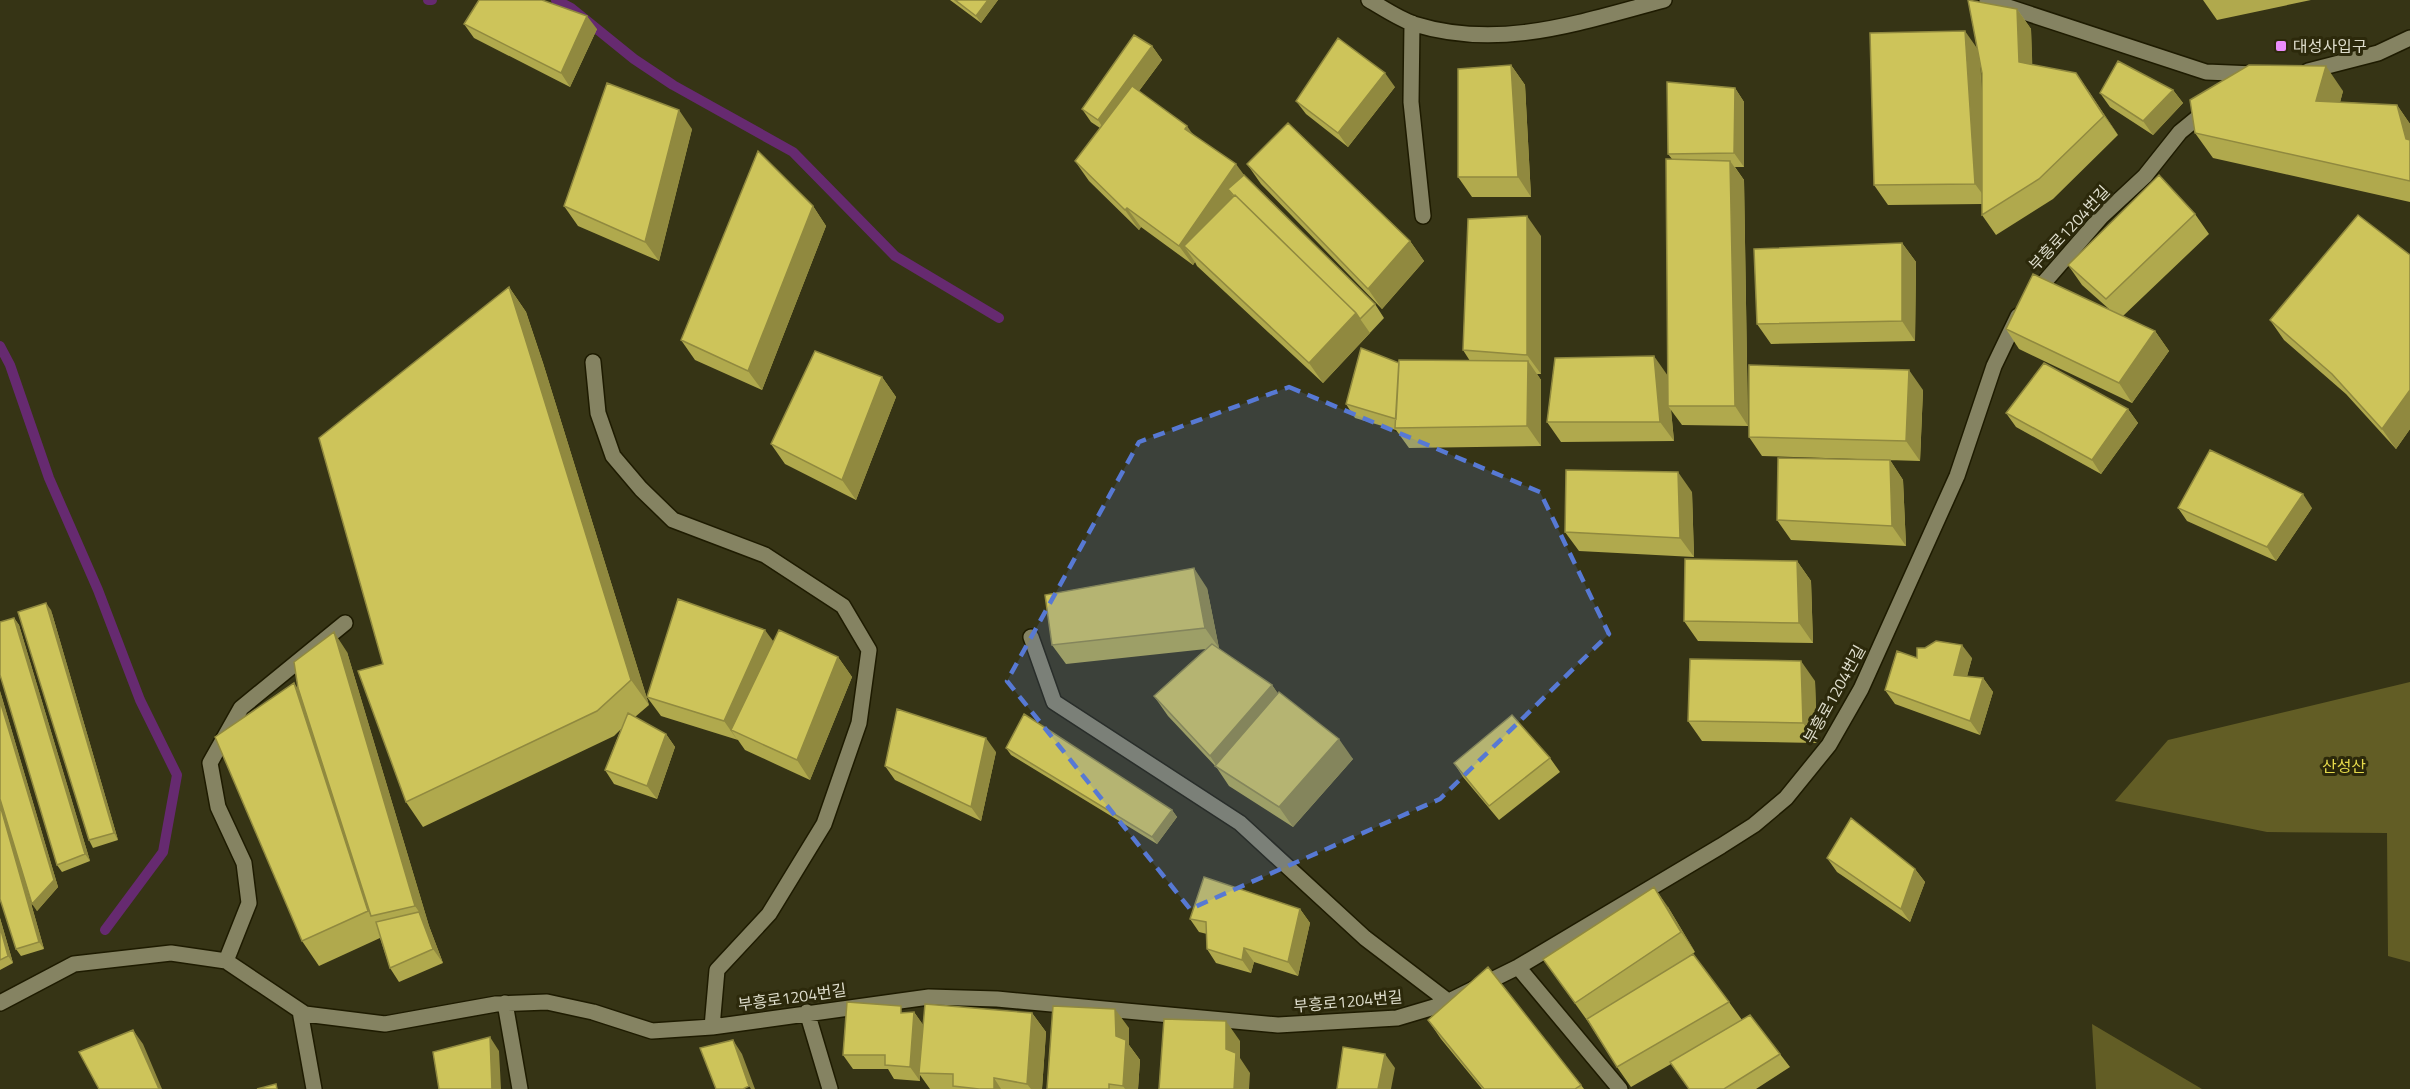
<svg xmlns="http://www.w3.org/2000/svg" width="2410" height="1089" viewBox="0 0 2410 1089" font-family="'Titillium Web','Noto Sans KR',sans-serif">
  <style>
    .forest { fill: #625d25 }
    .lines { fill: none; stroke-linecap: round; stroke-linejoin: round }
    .stream { stroke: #662a70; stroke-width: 10 }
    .minor-casing { stroke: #1e1b00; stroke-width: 18 }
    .minor { stroke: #858362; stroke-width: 15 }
    .wall { fill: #b0a94d; fill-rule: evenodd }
    .shaded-wall { fill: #90893f }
    .building { fill: #cdc45a; stroke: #90893f; stroke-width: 1.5 }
    .marked { fill: #5779d4; fill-opacity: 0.2; stroke: #5779d4; stroke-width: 4.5; stroke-dasharray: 12 8; stroke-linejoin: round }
    .poi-dot { fill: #eb8dfb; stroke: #2c290b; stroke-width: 2 }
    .labels { text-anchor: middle; stroke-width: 6; stroke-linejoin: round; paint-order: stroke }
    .poi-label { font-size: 16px; fill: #deddcc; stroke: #2c290b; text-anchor: start }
    .street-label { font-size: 16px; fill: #deddcc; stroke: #2c290b }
    .park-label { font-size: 16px; fill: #e5d94b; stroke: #2c290b }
  </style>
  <rect width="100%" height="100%" fill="#363415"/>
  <!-- forest -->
  <path class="forest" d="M2410 682V962L2388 956 2387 833 2267 832 2115 801 2168 740Z
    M2092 1024 2202 1089H2096Z"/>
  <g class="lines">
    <!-- stream -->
    <path class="stream" d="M428 0H432
      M556 0 571 8 634 59 673 85 793 152 895 256 999 318
      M0 346 10 365 49 478 98 590 140 700 177 775 163 852 105 930"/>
    <!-- minor casing -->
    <g class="minor-casing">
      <path id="minor" d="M1369 0C1383 8 1399 19 1414 24 1501 51 1580 22 1664 0
        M1987 0 2206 72 2254 74
        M1412 23 1411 102 1423 216
        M2308 71 2378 53 2410 38
        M2034 294 2101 217 2145 176 2180 132 2208 109
        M593 362 598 413 613 456 641 489 673 520 765 555 843 606 869 650 859 723 824 824 769 914 717 970 712 1027
        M1031 637 1054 702 1240 823 1365 938 1449 1002
        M226 961 249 903 244 863 218 807 210 763 241 708 345 623
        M1518 967 1620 1089
        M0 1003 74 964 171 953 226 961 305 1014 385 1024 496 1004 547 1002 593 1012 652 1031 712 1027 929 997 997 999 1278 1025 1397 1018 1441 1005 1518 967 1721 846 1754 825 1786 798 1829 745 1861 689 1957 476 1994 366 2018 316
        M505 1003 520 1089
        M300 1011 314 1089
        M807 1012 830 1089"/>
    </g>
    <!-- minor -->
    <use href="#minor" class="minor"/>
  </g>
  <!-- wall -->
  <path class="wall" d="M950 0H998L981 23Z
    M2203 0H2311L2217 20Z
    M2017 9 2031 29 2032 65 2076 73 2118 135 2053 199 1996 235 1982 215V204L1888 205 1874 185 1977 48ZM1980 62 1982 73V96Z
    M464 24 597 29 570 87 474 38Z
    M1152 46 1162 60 1139 91 1244 175 1375 304 1384 318 1323 383 1197 266 1195 262 1193 265 1141 227 1139 230 1089 181 1075 161 1100 128 1091 122 1082 109Z
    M1511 65 1525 85 1531 197H1472L1458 177Z
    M1395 87 1348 147 1306 114 1296 101Z
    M1735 88 1744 102V167H1735L1744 180 1748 426 1682 425 1671 410 1674 441 1561 442 1547 422 1668 376 1672 159 1668 154Z
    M2173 90 2183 103 2153 135 2110 107 2100 93Z
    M2343 91 2340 102 2397 105 2410 124V202L2213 158 2195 133Z
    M692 129 659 261 578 226 564 206Z
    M1247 164 1410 241 1424 261 1382 309 1261 184Z
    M813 206 826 226 762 390 695 360 681 340Z
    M2195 214 2209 234 2123 316 2155 331 2169 351 2132 403 2019 349 2006 329 2109 309 2082 285 2068 265Z
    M1541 236V374H1537L1541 380V446L1409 448 1396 430 1355 418 1346 404 1399 363 1470 361 1463 350Z
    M1902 243 1916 262 1915 341 1771 344 1757 324Z
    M2410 255V429L2396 449 2346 394 2284 340 2270 320Z
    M509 287 526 312 543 363 649 705 635 717 666 734 675 747 657 799 614 784 605 770 621 729 614 736 423 827 406 802 383 664Z
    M882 377 896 397 856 500 785 464 771 444Z
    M1923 390 1920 461 1762 456 1749 437Z
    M2128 409 2138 423 2101 474 2016 427 2006 413Z
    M1890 460 1903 480 1906 546 1791 540 1777 520Z
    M1692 492 1694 557 1579 551 1565 532Z
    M2178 508H2312L2276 561 2187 521Z
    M1797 561 1811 581 1813 643 1698 641 1684 621Z
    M1207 588 1219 648H1218L1272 685 1278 694 1353 759 1293 827 1229 786 1217 768 1168 716 1154 696 1206 649 1066 664 1052 645Z
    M51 610 118 840 93 848 89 840Z
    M14 618 19 625 90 861 62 872 57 865Z
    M773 642 838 657 852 677 810 780 745 750 738 740 661 716 647 697Z
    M347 652 429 926 443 963 399 982 390 968 380 938 319 966 302 941 298 688Z
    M1917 658H1972L1967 676 1983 678 1993 692 1980 735 1895 704 1885 690Z
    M1815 681 1817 743 1702 741 1688 721Z
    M0 691 58 887 37 911 19 861 44 949 21 956 16 949Z
    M1006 748 1172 810 1177 817 1157 844 1011 755Z
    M996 752 981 821 895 780 885 766Z
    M1550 758 1560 772 1499 820 1463 777 1454 763Z
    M1827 858 1915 869 1925 882 1910 922 1837 872Z
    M1668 907 1695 952 1681 962 1729 1002 1742 1020 1780 1054 1790 1067 1756 1089H1689L1671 1064 1631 1087 1617 1067 1589 1023 1543 959Z
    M1300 909 1310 923 1298 976 1254 962 1251 973 1216 963 1207 949V934L1199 932 1190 919Z
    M0 918 13 963 0 970Z
    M914 1012 923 1025 1032 1013 1046 1032 1042 1089H930L920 1075V1081L894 1079 888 1069H853L843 1055 905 1013Z
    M1428 1020 1581 1085 1584 1089H1482L1441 1039Z
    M1129 1028V1045L1140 1060 1138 1089H1047Z"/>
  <!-- shaded-wall -->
  <path class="shaded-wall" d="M988 0H998L981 23 976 16Z
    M2017 9 2031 29 2033 82 2019 62Z
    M587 16 597 29 570 87 561 73Z
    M1965 31 1979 51 1989 203 1975 184Z
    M1152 46 1162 60 1107 134 1098 120Z
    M1511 65 1525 85 1531 197 1518 177Z
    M2326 66 2343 91 2334 126 2316 101Z
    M1385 73 1395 87 1348 147 1338 133Z
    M2076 73 2090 93 2118 135 2104 116Z
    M1735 88 1744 102V167L1734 153Z
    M2173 90 2183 103 2153 135 2143 121Z
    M2397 105 2410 124V145L2406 139Z
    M679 110 692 129 659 261 645 242Z
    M1187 126 1201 146 1185 129Z
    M1730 161 1744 180 1748 426 1735 406Z
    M1236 164 1250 183 1228 189 1237 202 1184 246 1195 262 1193 265 1179 246Z
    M813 206 826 226 762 390 748 371Z
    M1127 208 1141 227 1139 230 1125 210Z
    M1527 216 1541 236V374L1527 355Z
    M1410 241 1424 261 1382 309 1368 289Z
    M1902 243 1916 262 1915 341 1902 321Z
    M509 287 526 312 543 363 649 705 631 680Z
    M1356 313 1370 333 1323 383 1309 363Z
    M2155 331 2169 351 2132 403 2119 383Z
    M1654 356 1668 376V406L1671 410 1674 441 1660 422Z
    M1528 361 1541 380V446L1527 426Z
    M1909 370 1923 390 1920 461 1906 441Z
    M882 377 896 397 856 500 842 480Z
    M2410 390V429L2396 449 2382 429Z
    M2128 409 2138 423 2101 474 2092 460Z
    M1890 460 1903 480 1906 546 1892 526Z
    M1678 472 1692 492 1694 557 1680 538Z
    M2303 494 2312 508 2276 561 2267 547Z
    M1797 561 1811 581 1813 643 1799 623Z
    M1194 568 1207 588 1219 648 1205 628Z
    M46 603 51 610 118 840 114 833Z
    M14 618 19 625 90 861 85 854Z
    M765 630 779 649 731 730 738 741 724 721Z
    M334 632 347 652 429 926 415 906Z
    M1962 645 1972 658 1964 688 1954 675Z
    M838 657 852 677 810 780 797 760Z
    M1801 661 1815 681 1817 743 1803 723Z
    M1983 678 1993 692 1980 735 1970 721Z
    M294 683 312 708 371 916 368 911Z
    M1272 685 1286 705 1218 768 1210 756Z
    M0 691 58 887 37 911 32 904 0 701Z
    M666 734 675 747 657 799 647 786Z
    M986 738 996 752 981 821 971 807Z
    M1339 739 1353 759 1293 827 1279 807Z
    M0 795 44 949 39 942 0 805Z
    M1172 810 1177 817 1157 844 1152 837Z
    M1915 869 1925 882 1910 922 1901 909Z
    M1654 887 1668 907 1695 952 1681 932Z
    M1300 909 1310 923 1298 976 1288 962Z
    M419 912 429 926 443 963 433 949Z
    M0 918 13 963 8 956 0 927Z
    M1244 948 1254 962 1251 973 1242 960Z
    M1115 1009 1129 1028V1045L1140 1060 1138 1089H1125L1123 1086 1116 1036Z
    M914 1012 924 1026 919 1073 920 1075V1081L910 1067Z
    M1032 1013 1046 1032 1042 1089H1031L1027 1084Z
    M1226 1021 1240 1041V1058L1250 1073 1249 1089H1234L1226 1049Z
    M133 1030 143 1044 162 1089H159Z
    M490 1037 499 1051 501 1089H492Z
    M733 1040 742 1054 755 1089H751L749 1086Z
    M1385 1054 1395 1068 1391 1089H1378Z
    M994 1078 1001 1089H994Z"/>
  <!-- building -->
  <path class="building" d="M479 0H542L587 16 561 73 464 24Z
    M955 0H988L976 16Z
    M1968 0 2017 9 2019 62 2076 73 2104 116 2039 179 1982 215V73Z
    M1965 31 1975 184 1874 185 1870 33Z
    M1134 35 1152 46 1098 120 1082 109Z
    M1338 38 1385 73 1338 133 1296 101Z
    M2118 61 2173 90 2143 121 2100 93Z
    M1511 65 1518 177H1458V69Z
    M2249 65 2326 66 2316 101 2397 105 2406 139 2410 140V181L2195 133 2190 100Z
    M1667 82 1735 88 1734 153 1668 154Z
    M607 83 679 110 645 242 564 206Z
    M1132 86 1187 126 1185 129 1236 164 1179 246 1127 208 1125 210 1075 161Z
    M1288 123 1410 241 1368 289 1247 164Z
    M758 151 813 206 748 371 681 340Z
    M1666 159 1730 161 1735 406H1668Z
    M1244 175 1375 304 1360 319 1356 313 1235 195 1234 196 1228 189Z
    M2159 175 2195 214 2106 299 2068 265Z
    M1235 195 1356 313 1309 363 1184 246Z
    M2358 215 2410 255V390L2382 429 2332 374 2270 320Z
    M1527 216V355L1463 350 1468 219Z
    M1902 243V321L1757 324 1754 249Z
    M2033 274 2155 331 2119 383 2006 329Z
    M509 287 525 338 631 680 597 711 406 802 358 671 383 664 319 438Z
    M1361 348 1399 363 1396 419 1346 404Z
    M815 351 882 377 842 480 771 444Z
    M1654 356 1660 422H1547L1555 358Z
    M1399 360 1528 361 1527 426 1395 428Z
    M2044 363 2128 409 2092 460 2006 413Z
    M1749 365 1909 370 1906 441 1749 437Z
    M2210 450 2303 494 2267 547 2178 508Z
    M1778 458 1890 460 1892 526 1777 520Z
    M1566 470 1678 472 1680 538 1565 532Z
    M1685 559 1797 561 1799 623 1684 621Z
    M1194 568 1205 628 1052 645 1045 595Z
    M678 599 765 630 724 721 647 697Z
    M46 603 114 833 89 840 18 612Z
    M14 618 85 854 57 865 0 675V622Z
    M779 630 838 657 797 760 731 730Z
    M334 632 415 906 371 916 298 688 294 662Z
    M1936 641 1962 645 1954 675 1983 678 1970 721 1885 690 1897 651 1917 658V648H1925Z
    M1212 644 1272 685 1210 756 1154 696Z
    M1690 659 1801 661 1803 723 1688 721Z
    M294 683 368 911 302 941 215 737Z
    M1279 692 1339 739 1279 807 1215 766Z
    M0 701 54 880 32 904 0 799Z
    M897 709 986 738 971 807 885 766Z
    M628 713 666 734 647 786 605 770Z
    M1024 714 1172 810 1152 837 1006 748Z
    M1512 715 1550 758 1489 806 1454 763Z
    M0 805 39 942 16 949 0 899Z
    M1851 818 1915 869 1901 909 1827 858Z
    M1204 877 1300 909 1288 962 1244 948 1242 960 1207 949 1206 922 1190 919Z
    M1654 887 1681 932 1575 1003 1543 959Z
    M419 912 433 949 390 968 376 922Z
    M0 927 8 956 0 960Z
    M1693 954 1729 1002 1617 1067 1587 1019Z
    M1488 967 1581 1085 1575 1089H1484L1428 1020Z
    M847 1002 901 1006V1013L914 1012 910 1067 885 1065V1055H843Z
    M925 1004 1032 1013 1027 1084 994 1078V1089H979L953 1086V1074L919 1073Z
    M1053 1006 1115 1009 1116 1036 1126 1040 1123 1086 1109 1084V1089H1047Z
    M1750 1015 1780 1054 1724 1089H1689L1670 1062Z
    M1164 1019 1226 1021V1049L1236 1053 1234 1089H1159Z
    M133 1030 159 1089H99L79 1052Z
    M490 1037 492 1089H439L433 1052Z
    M733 1040 749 1086 743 1089H716L700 1048Z
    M1343 1047 1385 1054 1378 1089H1337Z
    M276 1084 277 1089H257Z"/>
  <!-- marked area -->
  <path class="marked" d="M1289 387 1540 492 1609 634 1440 799 1190 909 1007 681 1139 442Z"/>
  <!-- markers -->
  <rect class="poi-dot" x="2275" y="40" width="12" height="12" rx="3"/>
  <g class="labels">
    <!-- poi labels -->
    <g class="poi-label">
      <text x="2293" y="52">대성사입구</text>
    </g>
    <!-- street labels -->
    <g class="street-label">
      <text transform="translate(2069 228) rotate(-47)" y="6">부흥로1204번길</text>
      <text transform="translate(1834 694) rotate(-61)" y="6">부흥로1204번길</text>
      <text transform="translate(792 997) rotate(-8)" y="6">부흥로1204번길</text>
      <text transform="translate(1348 1001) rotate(-5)" y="6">부흥로1204번길</text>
    </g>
    <!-- park labels -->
    <g class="park-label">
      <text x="2344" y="772">산성산</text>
    </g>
  </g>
</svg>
